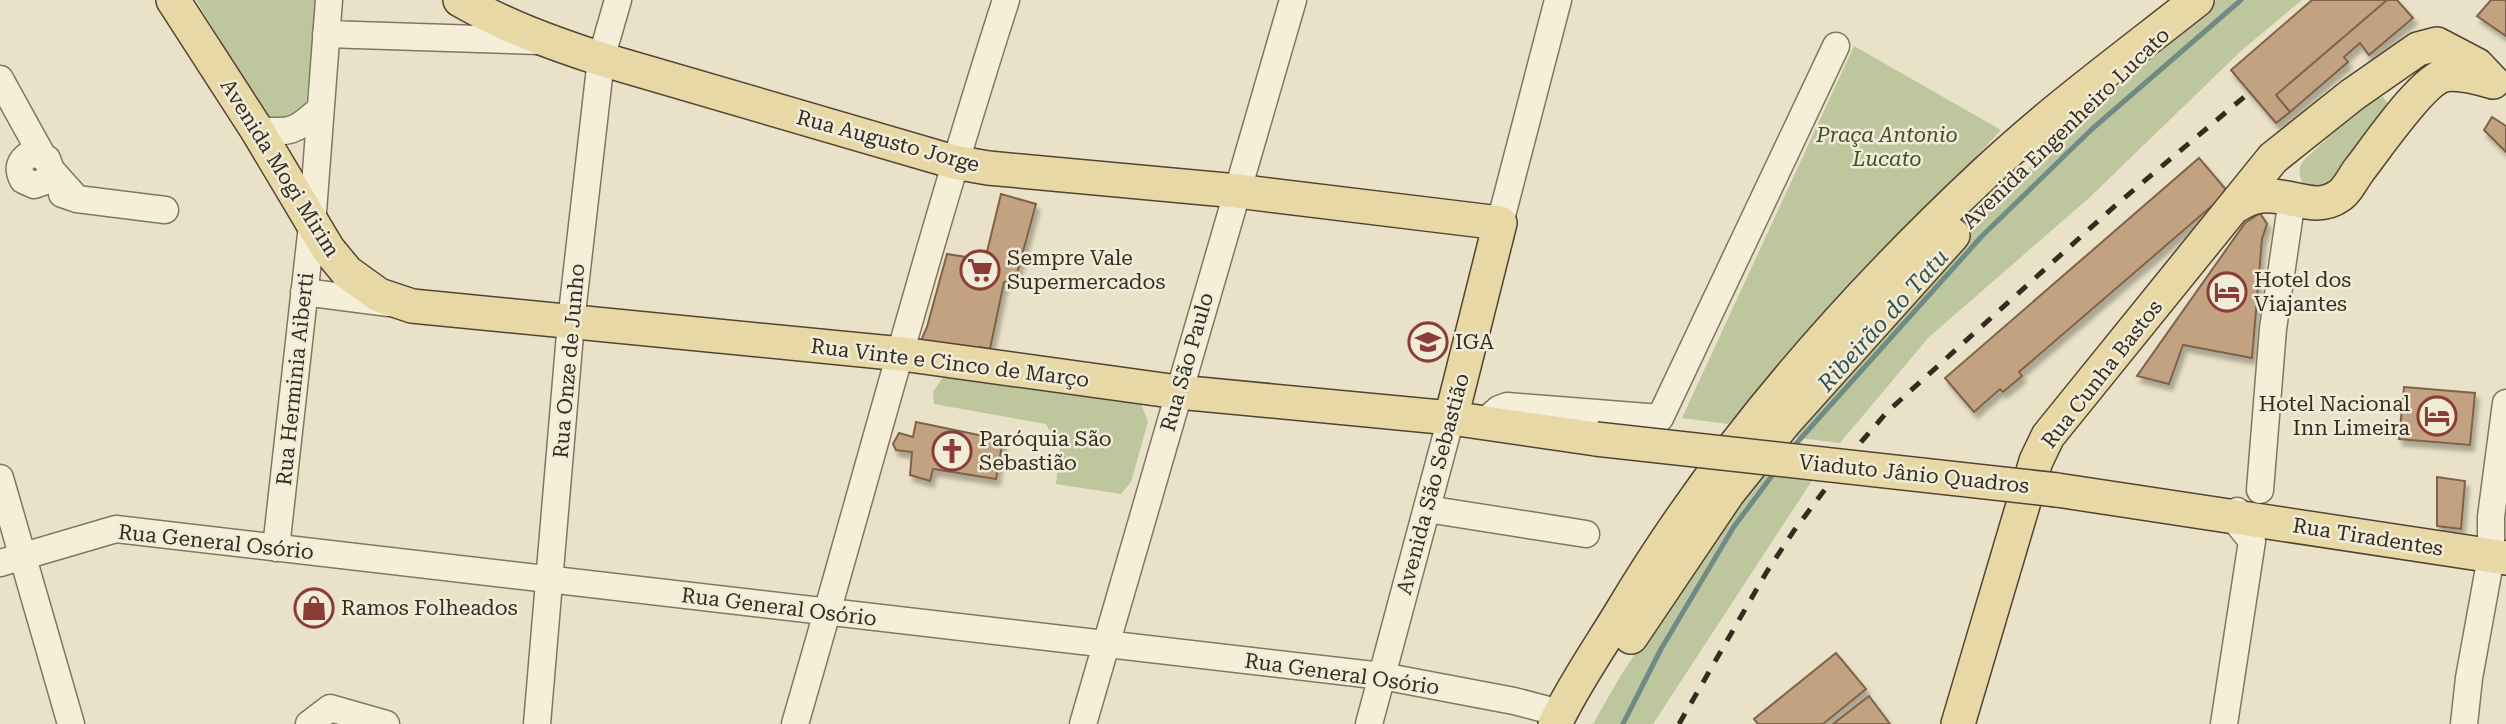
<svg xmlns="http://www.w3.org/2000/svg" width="2506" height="724" viewBox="0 0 2506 724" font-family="'Roboto Serif',serif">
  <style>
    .green { fill: #bec69d }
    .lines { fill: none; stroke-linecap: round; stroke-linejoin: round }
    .stream { stroke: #708b86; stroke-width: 5 }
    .building { fill: #c3a282; stroke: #7f6248; stroke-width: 2; filter: url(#shadow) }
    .minor-casing { stroke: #83755f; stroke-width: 29 }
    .major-casing { stroke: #524333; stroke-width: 36 }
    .minor { stroke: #f5efda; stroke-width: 26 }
    .major { stroke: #e7d8a5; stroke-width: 33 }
    .rail { stroke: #352c21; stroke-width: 5; stroke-dasharray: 12 12; stroke-linecap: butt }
    .major-bridge-casing { stroke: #524333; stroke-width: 36; stroke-linecap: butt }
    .major-bridge { stroke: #e7d8a5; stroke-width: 33 }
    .labels { text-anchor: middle; stroke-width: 5; stroke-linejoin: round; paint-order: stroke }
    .street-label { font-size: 21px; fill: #352c21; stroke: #f1ecd7 }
    .park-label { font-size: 21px; font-style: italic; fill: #434f2a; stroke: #f1ecd7 }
    .poi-label { font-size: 21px; fill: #352c21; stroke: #f1ecd7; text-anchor: start }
    .water-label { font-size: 23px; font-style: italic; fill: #325353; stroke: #f1ecd7 }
  </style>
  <defs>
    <filter id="shadow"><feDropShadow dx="3.5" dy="6" stdDeviation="2" flood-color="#0004"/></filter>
  </defs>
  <rect width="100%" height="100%" fill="#e9e2c8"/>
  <!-- green -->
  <path class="green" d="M196 0H317L306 104 294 117 278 120 265 114Z
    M2217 0H2302L2242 50 2090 197 1928 338 1840 443 1783 436C1849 359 1914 282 1985 211 2059 137 2138 68 2217 0Z
    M1854 46 2001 130 1728 424 1682 418Z
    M2383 97 2388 104 2384 112 2331 187 2304 186C2299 176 2297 169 2304 160 2321 145 2364 101 2383 97Z
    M943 377 1140 401 1148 422 1131 482 1121 494 1056 484 1060 449 1046 424 934 404 933 392Z
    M1758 471 1813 479 1653 724H1593L1621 675Z"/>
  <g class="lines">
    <!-- stream -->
    <path class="stream" d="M1793 447 1982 236 2092 129 2241 0
      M1623 724 1661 649 1733 528 1777 469"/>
  </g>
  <!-- building -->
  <path class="building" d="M2312 0H2387L2276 95 2290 112 2276 123 2231 70Z
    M2387 0H2397L2413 18 2369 55 2360 43 2344 57 2348 62 2290 112 2276 95Z
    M2491 0H2506V36L2477 16Z
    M2492 117 2506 126V152L2484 130Z
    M2199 158 2228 192 2019 372 2022 376 2003 392 2000 389 1974 412 1945 378Z
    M1001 194 1036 204 1015 281 1004 282 990 349 980 347 975 356 920 343 927 327 947 254 985 260Z
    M2260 213 2267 224 2262 239 2252 358 2183 345 2169 384 2137 376 2245 223Z
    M2404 387 2475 393 2470 445 2399 439Z
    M916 422 1003 440 996 479 933 469 930 481 910 475 912 452 896 450 893 444 899 433 913 437Z
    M2437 477 2465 481 2461 529 2437 526Z
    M1836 653 1866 689 1823 724H1758L1754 719Z
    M1869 696 1890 724H1833Z"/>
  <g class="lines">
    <!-- minor casing -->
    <g class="minor-casing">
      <path id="minor" d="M326 34 538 41
        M0 79 42 155
        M257 130C290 133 296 132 320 109
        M51 170 46 181 34 185 23 180C17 169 19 161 30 154H36L47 159 51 170 77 199
        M62 194 77 199 165 210
        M1500 223 1558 0
        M304 292 389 303
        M1484 422 1499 409 1507 406 1660 418 1836 46
        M0 478 71 724
        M2260 490 2273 329 2292 199
        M1427 509 1586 534
        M276 548 312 225 329 0
        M0 563 116 529 1382 676 1514 701 1560 713
        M309 724 330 708 386 724
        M537 724 571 322 601 59 618 0
        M795 724C865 483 929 239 1006 0
        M1083 724 1293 0
        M1369 724 1451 418
        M2224 724 2252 541 2231 515 2237 511
        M2464 724 2469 678 2491 557V517L2506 403"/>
    </g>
    <!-- major casing -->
    <g class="major-casing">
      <path id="major" d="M173 0 257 130 328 249 347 272 379 295 412 306 902 354 1178 392 1451 418 1596 439
        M460 0C505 26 552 43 601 59L954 162 988 168 1237 191 1500 223 1451 418
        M2236 206C2275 178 2308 218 2339 196 2347 191 2353 178 2359 170 2375 150 2422 80 2445 75 2460 72 2479 78 2493 82
        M2057 490 2506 558
        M1631 637 1728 493 1785 422 1953 235
        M1555 724C1573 686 1598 650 1620 614 1717 451 1845 304 1984 174 2051 111 2125 57 2197 0
        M1958 724 2036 461 2048 436 2273 158 2352 95 2418 49 2437 44 2477 65 2493 82"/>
    </g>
    <!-- minor -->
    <use href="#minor" class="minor"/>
    <!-- major -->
    <use href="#major" class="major"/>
    <!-- rail -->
    <path class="rail" d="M1679 724 1766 573 1793 532 1856 448 1887 412 2117 204 2250 92"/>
    <!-- major-bridge casing -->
    <g class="major-bridge-casing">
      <path id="major-bridge" d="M1596 439 2057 490"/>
    </g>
    <!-- major-bridge -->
    <use href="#major-bridge" class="major-bridge"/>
  </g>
  <!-- icons -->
  <defs>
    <g id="supermarket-ring" transform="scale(2.0125)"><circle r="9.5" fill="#f1ecd7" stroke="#8b3c36" stroke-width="1.5"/><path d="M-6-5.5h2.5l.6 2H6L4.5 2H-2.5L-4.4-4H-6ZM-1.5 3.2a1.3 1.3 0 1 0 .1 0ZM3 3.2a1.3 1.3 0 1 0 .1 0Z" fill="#8b3c36"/></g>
    <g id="hotel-ring" transform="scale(2.0125)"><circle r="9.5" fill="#f1ecd7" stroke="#8b3c36" stroke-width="1.5"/><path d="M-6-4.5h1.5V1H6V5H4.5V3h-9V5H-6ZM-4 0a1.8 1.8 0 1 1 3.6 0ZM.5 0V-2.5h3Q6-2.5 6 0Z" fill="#8b3c36"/></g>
    <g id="university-ring" transform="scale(2.0125)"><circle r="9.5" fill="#f1ecd7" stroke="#8b3c36" stroke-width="1.5"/><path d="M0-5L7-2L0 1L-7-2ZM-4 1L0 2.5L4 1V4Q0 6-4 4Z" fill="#8b3c36"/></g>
    <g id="church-ring" transform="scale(2.0125)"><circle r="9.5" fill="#f1ecd7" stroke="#8b3c36" stroke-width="1.5"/><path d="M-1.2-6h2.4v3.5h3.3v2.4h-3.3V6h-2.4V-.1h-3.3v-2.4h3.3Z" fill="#8b3c36"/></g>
    <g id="shop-ring" transform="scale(2.0125)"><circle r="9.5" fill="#f1ecd7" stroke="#8b3c36" stroke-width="1.5"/><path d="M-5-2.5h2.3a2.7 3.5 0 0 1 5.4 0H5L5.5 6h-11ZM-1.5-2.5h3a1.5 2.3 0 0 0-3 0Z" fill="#8b3c36"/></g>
  </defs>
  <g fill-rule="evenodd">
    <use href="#supermarket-ring" x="980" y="270"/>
    <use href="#hotel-ring" x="2227" y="292"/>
    <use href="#university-ring" x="1428" y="342"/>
    <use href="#hotel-ring" x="2437" y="416"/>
    <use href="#church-ring" x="952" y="451"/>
    <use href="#shop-ring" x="314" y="608"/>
  </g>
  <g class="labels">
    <!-- street labels -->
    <g class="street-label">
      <text transform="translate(2066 128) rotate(-44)" y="7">Avenida Engenheiro Lucato</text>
      <text transform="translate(888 141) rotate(15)" y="7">Rua Augusto Jorge</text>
      <text transform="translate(280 168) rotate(58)" y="7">Avenida Mogi Mirim</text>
      <text transform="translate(569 361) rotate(-85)" y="7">Rua Onze de Junho</text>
      <text transform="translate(1187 362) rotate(-74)" y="7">Rua São Paulo</text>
      <text transform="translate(950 363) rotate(7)" y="7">Rua Vinte e Cinco de Março</text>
      <text transform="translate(2102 374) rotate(-52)" y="7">Rua Cunha Bastos</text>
      <text transform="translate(295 379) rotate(-84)" y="7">Rua Herminia Aiberti</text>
      <text transform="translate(1914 474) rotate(6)" y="7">Viaduto Jânio Quadros</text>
      <text transform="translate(1433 484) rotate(-75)" y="7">Avenida São Sebastião</text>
      <text transform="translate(2368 537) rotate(9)" y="7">Rua Tiradentes</text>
      <text transform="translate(216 542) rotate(6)" y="7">Rua General Osório</text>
      <text transform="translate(779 607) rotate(7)" y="7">Rua General Osório</text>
      <text transform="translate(1342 674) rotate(8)" y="7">Rua General Osório</text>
    </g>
    <!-- park labels -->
    <g class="park-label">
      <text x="1887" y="142">Praça Antonio<tspan x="1887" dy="24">Lucato</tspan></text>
    </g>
    <!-- poi labels -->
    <g class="poi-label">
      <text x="1007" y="265">Sempre Vale<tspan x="1007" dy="24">Supermercados</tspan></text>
      <text x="2254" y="287">Hotel dos<tspan x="2254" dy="24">Viajantes</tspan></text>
      <text x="1455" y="349">IGA</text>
      <text x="2410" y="411" text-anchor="end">Hotel Nacional<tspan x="2410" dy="24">Inn Limeira</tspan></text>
      <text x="979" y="446">Paróquia São<tspan x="979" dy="24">Sebastião</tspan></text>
      <text x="341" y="615">Ramos Folheados</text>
    </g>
    <!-- water labels -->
    <g class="water-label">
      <text transform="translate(1883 320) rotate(-48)" y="8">Ribeirão do Tatu</text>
    </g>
  </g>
</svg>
